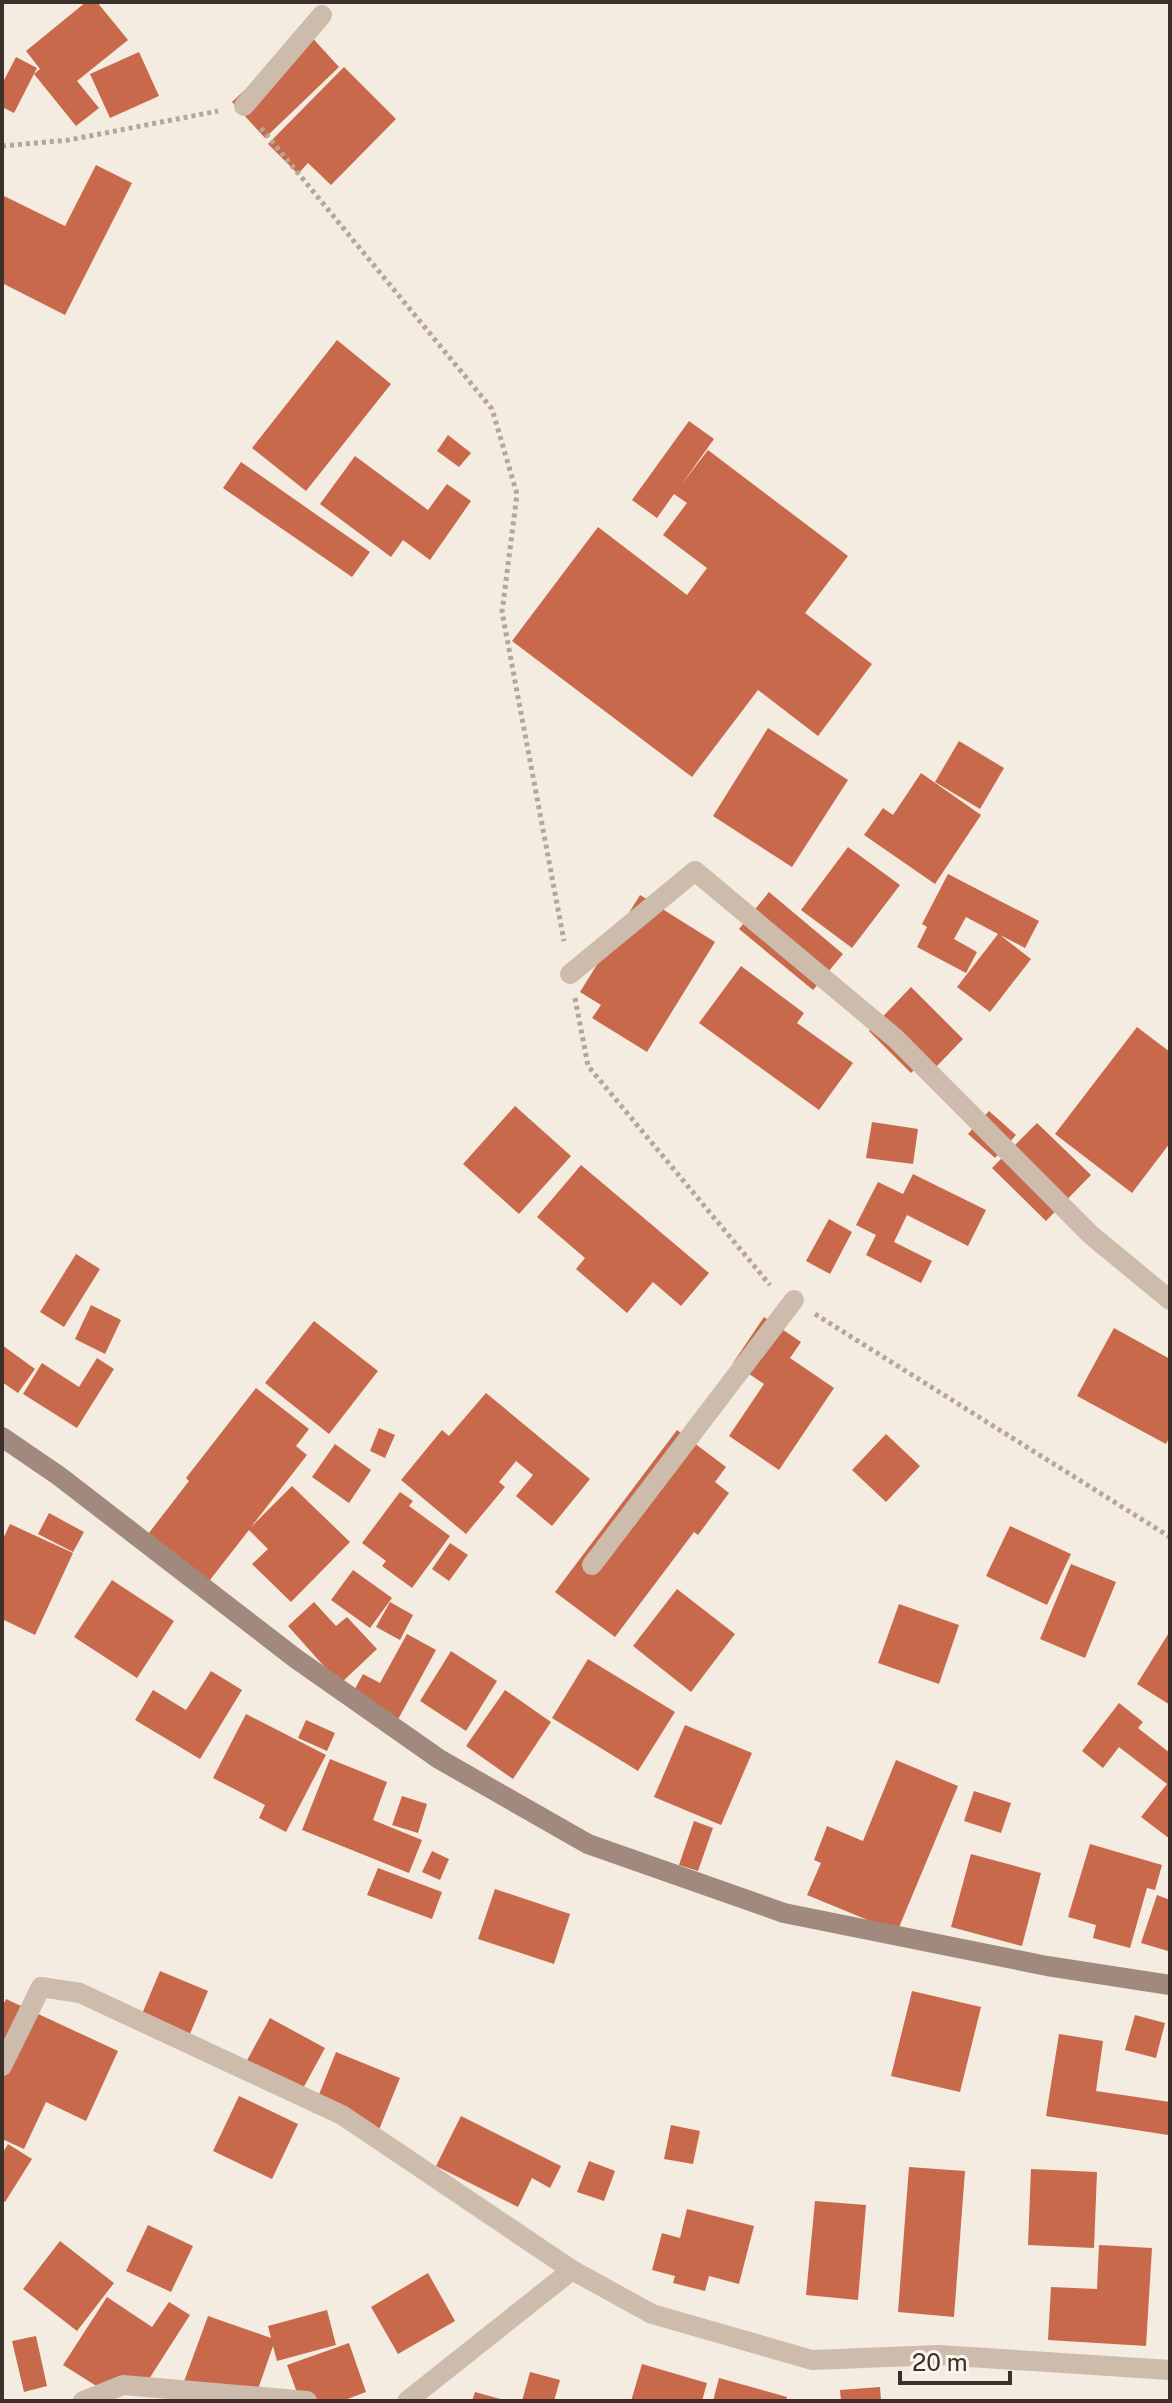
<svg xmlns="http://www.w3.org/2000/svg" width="1172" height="2403" viewBox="0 0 1172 2403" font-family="'Public Sans',sans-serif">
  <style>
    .building { fill: #c8694b }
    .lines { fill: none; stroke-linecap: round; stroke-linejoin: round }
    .path { stroke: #b9a596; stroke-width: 5; stroke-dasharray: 4 4; stroke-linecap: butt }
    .street { stroke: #cdbbac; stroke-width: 20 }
    .secondary { stroke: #a18a7d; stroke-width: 20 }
  </style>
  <rect width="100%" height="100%" fill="#f4ebe1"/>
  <!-- building -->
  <path class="building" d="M86 2H97L128 40 77 81 99 108 76 126 34 74 40 69 26 51Z
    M307 32 339 67 265 138 232 102Z
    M139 52 159 96 110 118 90 74Z
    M16 57 37 68 14 113 2 107V84Z
    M344 67 396 119 331 185 308 163 298 174 268 144Z
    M96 165 132 183 65 315 2 283V195L65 226Z
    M337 340 391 384 306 491 252 448Z
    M689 421 714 439 681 485 708 450 848 556 805 613 872 664 818 736 758 690 692 777 512 641 598 527 687 595 707 568 663 535 687 503 674 494 657 518 632 500Z
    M448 435 471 453 459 467 437 451Z
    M355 456 428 510 447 484 471 501 430 560 403 540 391 557 320 504Z
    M241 462 370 552 352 577 223 488Z
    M768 728 848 780 792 867 713 816Z
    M959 741 1004 768 980 809 935 782Z
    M921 773 981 815 935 884 864 835 883 808 893 815Z
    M848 847 900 885 852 948 801 910Z
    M948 874 1039 921 1025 948 1000 935 1031 959 990 1012 957 987 998 934 966 917 954 939 977 952 966 973 917 947 927 927 922 924Z
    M769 892 843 954 813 990 739 929Z
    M640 895 715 942 647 1052 592 1018 601 1005 580 992Z
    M741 966 804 1013 797 1023 853 1063 819 1110 699 1023Z
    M911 987 963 1039 936 1067 926 1057 911 1073 869 1031Z
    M1137 1027 1170 1052V1143L1132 1193 1055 1134Z
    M515 1106 571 1156 519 1214 463 1164Z
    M989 1111 1016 1135 995 1158 968 1134Z
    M872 1122 918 1129 913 1164 866 1158Z
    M1037 1123 1091 1175 1046 1221 992 1168Z
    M581 1165 709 1273 681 1306 653 1282 627 1313 576 1269 585 1258 537 1217Z
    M913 1174 986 1210 968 1246 907 1215 894 1242 932 1261 921 1283 866 1255 876 1235 856 1225 878 1182 903 1194Z
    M829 1219 852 1232 830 1274 806 1261Z
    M76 1254 100 1269 64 1327 40 1312Z
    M91 1305 121 1320 105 1354 75 1339Z
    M764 1317 801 1342 790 1358 834 1388 779 1470 729 1436 764 1384 733 1363Z
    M314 1321 378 1371 329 1434 265 1383Z
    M1114 1328 1170 1359V1436L1166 1444 1077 1396Z
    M2 1345 35 1369 18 1393 2 1382Z
    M97 1358 114 1369 77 1428 23 1394 42 1363 79 1387Z
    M256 1388 309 1429 296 1446 307 1455 251 1527 292 1486 350 1542 291 1602 252 1564 268 1549 249 1530 206 1585 145 1538 189 1481 186 1478Z
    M486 1393 590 1479 552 1526 516 1496 533 1475 516 1461 499 1482 505 1487 466 1534 401 1480 442 1430 449 1436Z
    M379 1428 395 1435 385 1458 370 1451Z
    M677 1430 726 1467 715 1482 729 1493 698 1535 694 1532 615 1637 555 1592Z
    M886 1434 920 1466 886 1502 852 1470Z
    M335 1444 371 1470 349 1503 312 1477Z
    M400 1492 413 1501 409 1506 450 1536 412 1588 382 1566 386 1561 362 1543Z
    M49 1513 84 1532 73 1552 38 1534Z
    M10 1524 73 1553 35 1635 2 1619V1541Z
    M1010 1526 1071 1554 1047 1605 986 1576Z
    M450 1543 468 1555 449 1581 432 1569Z
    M1071 1564 1116 1582 1085 1658 1040 1639Z
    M353 1570 392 1598 370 1628 331 1600Z
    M112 1580 174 1621 137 1678 74 1637Z
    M677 1589 735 1634 691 1692 633 1646Z
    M314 1602 336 1626 347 1617 377 1649 340 1684 288 1626Z
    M390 1602 413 1615 400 1640 376 1627Z
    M899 1604 959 1625 939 1684 878 1663Z
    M1170 1631V1705L1137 1684Z
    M407 1634 436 1650 396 1723 350 1698 363 1674 380 1683Z
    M451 1651 497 1681 466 1731 420 1701Z
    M588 1659 675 1712 638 1771 552 1718Z
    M211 1671 242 1690 200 1759 135 1720 153 1690 186 1710Z
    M505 1690 551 1722 513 1779 466 1746Z
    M1119 1703 1143 1722 1138 1728 1170 1753V1839L1141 1817 1167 1784 1119 1747 1103 1768 1082 1751Z
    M246 1714 326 1755 286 1832 259 1818 265 1805 213 1778Z
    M306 1720 335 1733 327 1751 298 1738Z
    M685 1725 752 1753 721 1825 654 1797Z
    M330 1759 387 1782 373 1820 422 1840 409 1873 302 1830Z
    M896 1760 958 1786 897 1932 807 1895 821 1863 814 1860 827 1826 863 1841Z
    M974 1791 1011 1803 1001 1833 964 1821Z
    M402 1796 427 1804 418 1833 392 1825Z
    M694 1821 713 1828 698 1871 679 1865Z
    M1090 1844 1162 1865 1155 1890 1147 1888 1130 1948 1093 1938 1096 1925 1068 1917Z
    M432 1851 449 1859 440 1880 422 1872Z
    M971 1854 1041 1873 1022 1946 951 1927Z
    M378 1868 442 1892 432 1919 367 1895Z
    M495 1889 570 1914 554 1964 478 1939Z
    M1157 1895 1170 1900 1168 1951 1141 1943Z
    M160 1971 208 1991 187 2041 139 2021Z
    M912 1991 981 2007 960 2092 891 2076Z
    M6 1999 118 2051 86 2121 46 2102 24 2149 2 2139V2007Z
    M1135 2015 1165 2023 1156 2058 1125 2050Z
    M270 2018 325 2048 300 2094 245 2064Z
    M1059 2034 1103 2041 1096 2091 1170 2102 1168 2135 1046 2116Z
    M336 2052 400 2078 376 2137 312 2112Z
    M239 2096 298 2124 272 2179 213 2151Z
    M461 2116 561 2166 550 2188 532 2178 518 2207 436 2166Z
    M671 2125 700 2131 693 2164 664 2159Z
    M8 2144 32 2159 5 2202 2 2199V2154Z
    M589 2161 615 2171 604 2201 577 2192Z
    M909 2167 965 2171 954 2317 898 2312Z
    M1031 2169 1097 2172 1094 2248 1028 2245Z
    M815 2201 866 2205 858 2300 806 2295Z
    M687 2209 754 2226 739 2284 709 2276 705 2291 673 2283 675 2276 652 2270 662 2233 680 2238Z
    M148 2225 193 2246 171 2292 126 2271Z
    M60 2241 114 2283 77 2331 23 2289Z
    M1099 2245 1152 2248 1146 2346 1048 2340 1051 2287 1097 2289Z
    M428 2273 455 2321 398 2354 371 2307Z
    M107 2297 152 2327 169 2302 190 2315 140 2393 106 2392 63 2365Z
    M327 2310 336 2345 277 2361 273 2346 257 2392 182 2387 208 2316 271 2338 268 2326Z
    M36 2336 47 2386 24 2392 12 2341Z
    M349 2343 366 2392 342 2401H300L287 2365Z
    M642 2364 707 2383 702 2401H631Z
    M530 2372 560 2380 554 2401H522Z
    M719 2378 787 2397 786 2401H713Z
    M880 2387 881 2401H841L840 2390Z
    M475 2392 504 2400V2401H472Z"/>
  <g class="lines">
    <!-- path -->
    <path class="path" d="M261 128 492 409 517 494 502 612 564 941
      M2 146 69 140 218 111
      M575 998 588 1066 770 1285
      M815 1314 1170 1537"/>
    <!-- street -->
    <path class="street" d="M244 106 322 15
      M570 974 695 871 895 1038 1091 1235 1170 1300
      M592 1565 794 1300
      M2 2066 41 1987 80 1993 342 2115 572 2270
      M83 2401 123 2385 307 2401
      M407 2401 572 2270 652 2314 812 2360 939 2355 1170 2370"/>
    <!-- secondary -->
    <path class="secondary" d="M2 1437 59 1476 295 1658 439 1759 588 1844 784 1913 1047 1966 1170 1985"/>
  </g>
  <!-- border -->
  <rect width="1172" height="2403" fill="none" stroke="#3b302b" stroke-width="8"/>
  <!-- scale -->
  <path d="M900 2371v12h110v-12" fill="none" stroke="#3b302b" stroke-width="4"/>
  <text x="912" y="2371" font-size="24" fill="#3b302b" stroke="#fbf5ee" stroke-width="6" paint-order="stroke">20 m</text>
</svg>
